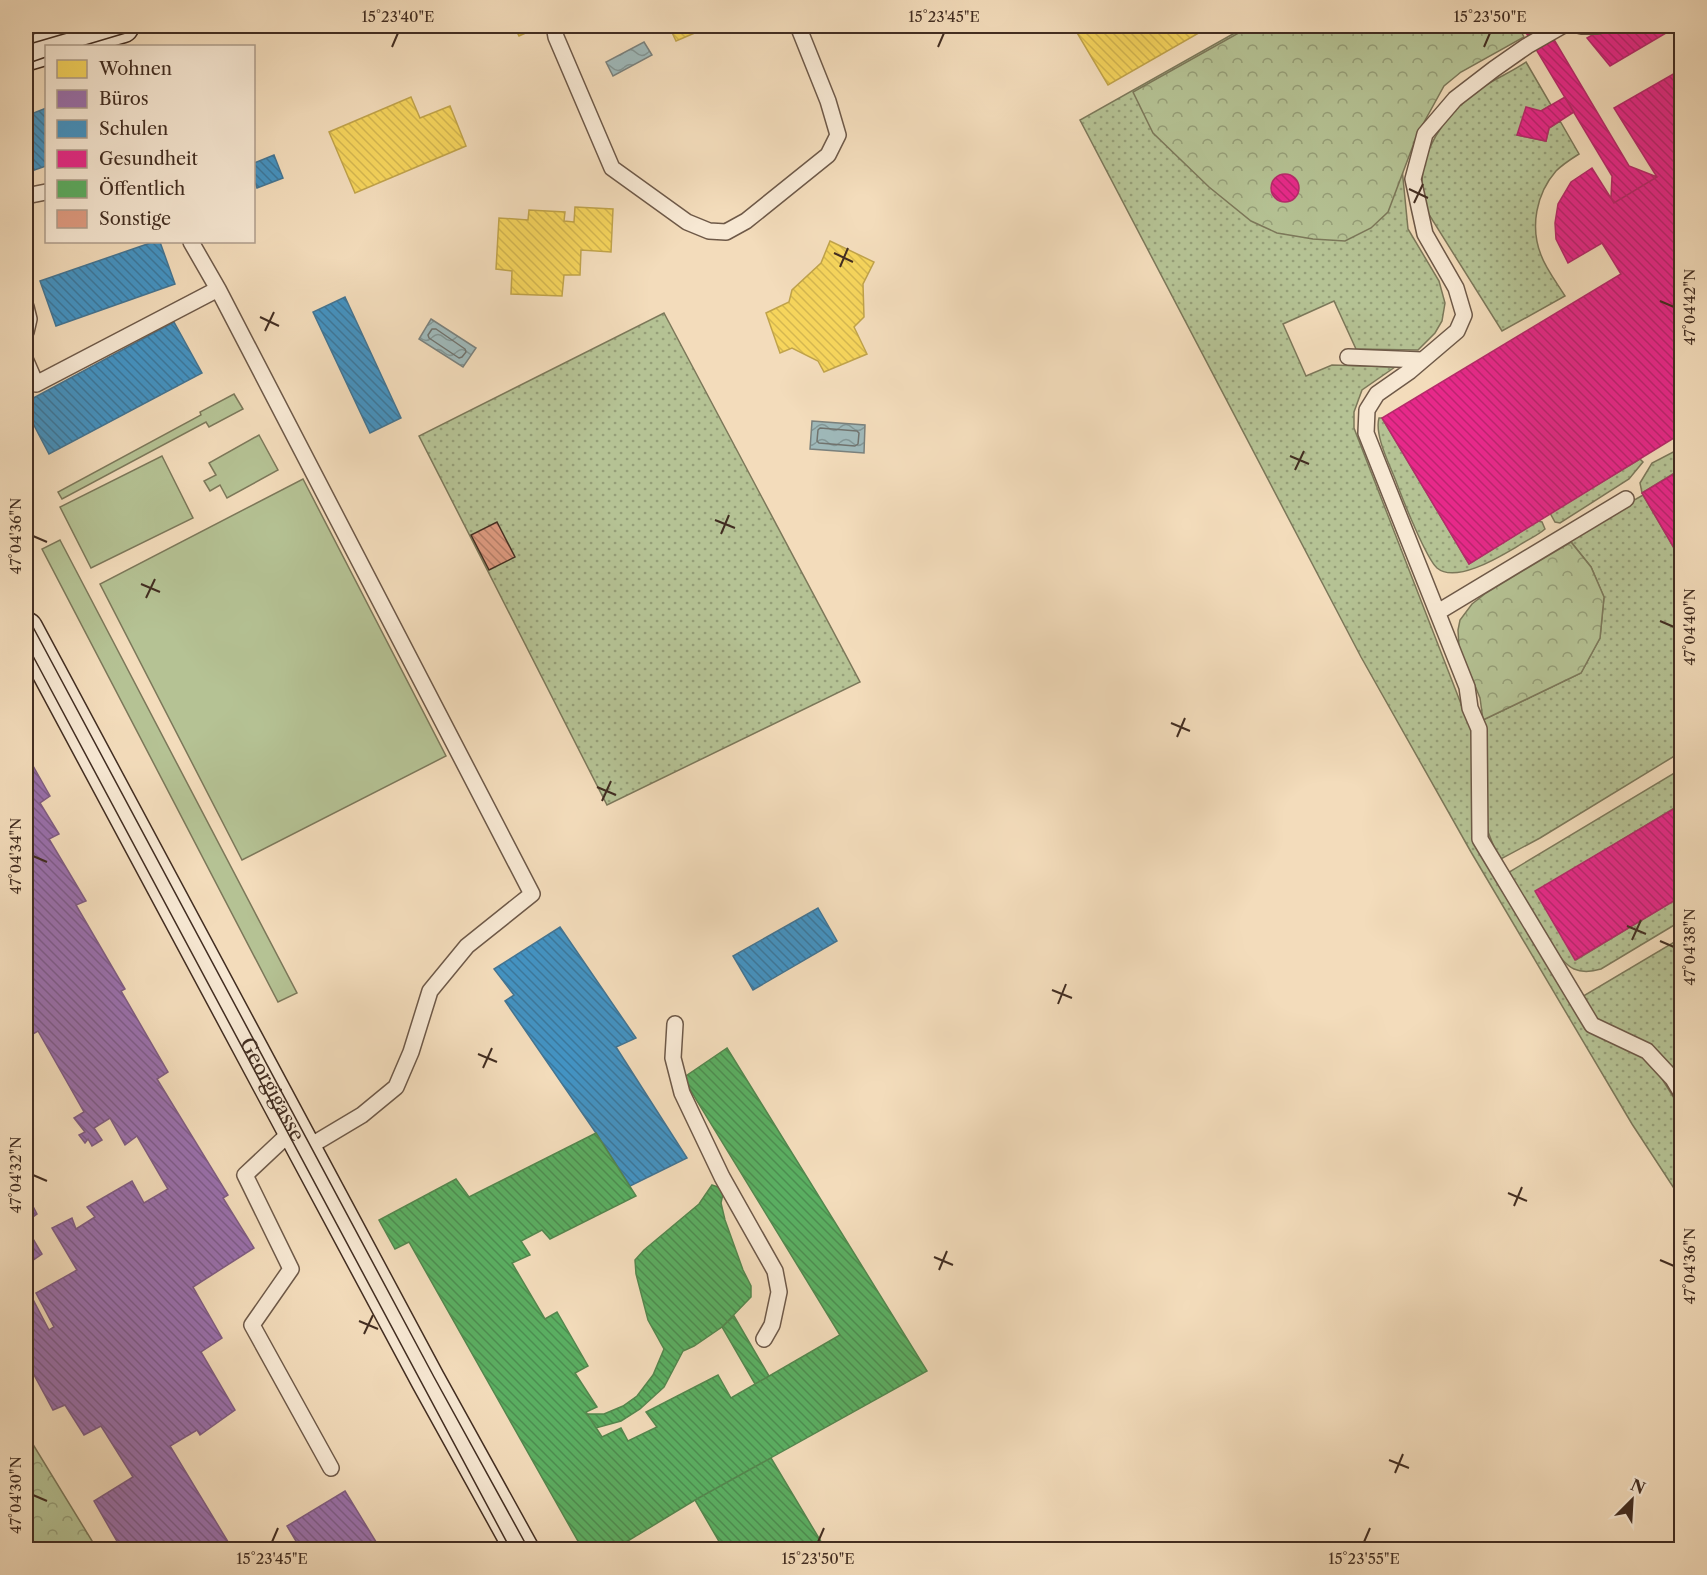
<svg xmlns="http://www.w3.org/2000/svg" width="1707" height="1575" viewBox="0 0 1707 1575" font-family="'Libre Caslon Text',serif">
  <style>
    .grass { fill: url(#grass-dots); stroke: #7c785a; stroke-width: 1.5 }
    .park { fill: url(#park-crowns); stroke: #7c785a; stroke-width: 1.5 }
    .pitch { fill: #b5c294; stroke: #7c785a; stroke-width: 1.5 }
    .water { fill: url(#water-waves); stroke: #7a817d; stroke-width: 1.5 }
    .homes { fill: url(#homes-back-hatch); stroke: #c0a34a; stroke-width: 1.5 }
    .offices { fill: url(#offices-back-hatch); stroke: #7f5c82; stroke-width: 1.5 }
    .schools { fill: url(#schools-back-hatch); stroke: #437492; stroke-width: 1.5 }
    .health { fill: url(#health-back-hatch); stroke: #b62a6a; stroke-width: 1.5 }
    .public { fill: url(#public-back-hatch); stroke: #53874e; stroke-width: 1.5 }
    .lines { fill: none; stroke-linecap: round; stroke-linejoin: round }
    .shore { stroke: #70736e; stroke-width: 1.5 }
    .building { fill: url(#building-back-hatch); stroke: #422d21; stroke-width: 1.5 }
    .service-casing { stroke: #6e5948; stroke-width: 18 }
    .secondary-casing { stroke: #422d21; stroke-width: 36 }
    .service { stroke: #f7e8d3; stroke-width: 15 }
    .secondary { stroke: #f7e8d3; stroke-width: 33 }
    .tram { stroke: #422d21; stroke-width: 1.5 }
    .ticks { fill: none; stroke: #422d21; stroke-width: 2 }
    .labels { text-anchor: middle; stroke-width: 6; stroke-linejoin: round; paint-order: stroke }
    .street-label { font-size: 20px; fill: #422d21; stroke: #f7e8d3 }
    .neatline { fill: none; stroke: #422d21; stroke-width: 2 }
    .ticks-label { font-size: 15px; text-anchor: middle; fill: #422d21 }
  </style>
  <defs>
    <pattern id="grass-dots" width="8" height="8" patternUnits="userSpaceOnUse" patternTransform="scale(1.5)"><rect width="8" height="8" fill="#b5c294"/><path d="M2 2h.1M6 6h.1" fill="none" stroke="#959e78" stroke-width="1.8" stroke-linecap="round"/></pattern>
    <pattern id="park-crowns" width="20" height="18" patternUnits="userSpaceOnUse" patternTransform="scale(1.5)"><rect width="20" height="18" fill="#b5c294"/><path d="M2 6a3 3 0 1 1 6 0M12 15a3 3 0 1 1 6 0" fill="none" stroke="#959e78"/></pattern>
    <pattern id="water-waves" width="16" height="10" patternUnits="userSpaceOnUse" patternTransform="scale(1.5)"><rect width="16" height="10" fill="#9fb9ba"/><path d="M0 5q4-4 8 0t8 0" fill="none" stroke="#839797"/></pattern>
    <pattern id="homes-back-hatch" width="6" height="6" patternUnits="userSpaceOnUse" patternTransform="scale(1.5)"><rect width="6" height="6" fill="#f6d55c"/><path d="M-1 5l2 2M0 0l6 6M5-1l2 2" fill="none" stroke="#d4b750"/></pattern>
    <pattern id="offices-back-hatch" width="6" height="6" patternUnits="userSpaceOnUse" patternTransform="scale(1.5)"><rect width="6" height="6" fill="#9970ab"/><path d="M-1 5l2 2M0 0l6 6M5-1l2 2" fill="none" stroke="#7e5c8b"/></pattern>
    <pattern id="schools-back-hatch" width="6" height="6" patternUnits="userSpaceOnUse" patternTransform="scale(1.5)"><rect width="6" height="6" fill="#4393c3"/><path d="M-1 5l2 2M0 0l6 6M5-1l2 2" fill="none" stroke="#3a789e"/></pattern>
    <pattern id="health-back-hatch" width="6" height="6" patternUnits="userSpaceOnUse" patternTransform="scale(1.5)"><rect width="6" height="6" fill="#e7298a"/><path d="M-1 5l2 2M0 0l6 6M5-1l2 2" fill="none" stroke="#bd2470"/></pattern>
    <pattern id="public-back-hatch" width="6" height="6" patternUnits="userSpaceOnUse" patternTransform="scale(1.5)"><rect width="6" height="6" fill="#5aae61"/><path d="M-1 5l2 2M0 0l6 6M5-1l2 2" fill="none" stroke="#4c8e50"/></pattern>
    <pattern id="building-back-hatch" width="6" height="6" patternUnits="userSpaceOnUse" patternTransform="scale(1.5)"><rect width="6" height="6" fill="#df9b81"/><path d="M-1 5l2 2M0 0l6 6M5-1l2 2" fill="none" stroke="#b67f69"/></pattern>
  </defs>
  <rect width="100%" height="100%" fill="#f3dcbb"/>
  <filter id="stains"><feTurbulence type="fractalNoise" baseFrequency=".00333" numOctaves="4"/><feColorMatrix values="0 0 0 0 .2 0 0 0 0 .09 0 0 0 0 .02 0 0 0 .5 -.17"/></filter>
  <radialGradient id="worn" r=".72"><stop offset=".6" stop-color="#630" stop-opacity="0"/><stop offset="1" stop-color="#630" stop-opacity=".3"/></radialGradient>
  <!-- grass -->
  <path class="grass" d="M1247 26H1309L1402 168 1408 229 1439 281 1445 303 1442 321 1435 333 1418 350 1356 349 1334 301 1283 324 1306 376 1332 365 1395 367 1362 390 1354 412V428L1463 709 1474 733 1476 822 1586 1027 1641 1054 1652 1063 1681 1109V1199L1632 1124 1471 852 1361 657 1080 120Z
    M1526 62 1551 105 1541 111 1517 135 1546 141 1549 128 1560 121 1579 154C1571 159 1563 164 1556 171 1536 194 1530 227 1541 255 1546 269 1557 283 1565 296L1502 331 1428 213C1426 207 1424 201 1423 195 1416 153 1446 114 1478 90 1493 80 1511 72 1526 62Z
    M664 313 860 682 607 805 419 436Z
    M1379 418H1382L1469 564 1538 521 1542 522 1545 529C1537 536 1527 540 1518 546 1501 556 1456 584 1437 568 1426 558 1403 500 1397 484 1391 467 1374 436 1379 418Z
    M1679 449 1681 453V469L1642 493 1640 483 1652 463Z
    M1640 459 1643 462 1629 479 1560 523 1555 522 1550 513Z
    M1643 495 1674 548 1681 544V752L1540 838 1499 860 1487 829 1483 720 1581 673 1600 638 1604 597 1591 567 1568 538Z
    M1681 769V804L1536 892 1576 960 1681 896V921L1601 969C1591 972 1583 973 1574 969 1554 960 1519 895 1506 874Z
    M1681 938V1087L1677 1079 1595 1023 1580 998Z"/>
  <!-- park -->
  <path class="park" d="M1251 26H1518L1524 37 1461 72 1444 86 1417 135 1388 212 1371 228 1345 241 1313 239 1277 233 1251 221 1209 187 1153 133 1133 92Z
    M1571 542 1591 567 1604 597 1600 638 1581 673 1483 720 1480 698 1459 647 1458 630 1460 620 1472 604 1486 593Z
    M26 1433 97 1549H26Z"/>
  <!-- pitch -->
  <path class="pitch" d="M234 394 243 409 209 427 206 422 62 499 58 492 201 415 200 412Z
    M259 435 278 470 227 498 220 485 210 491 204 481 216 475 209 463Z
    M162 456 193 518 91 568 60 507Z
    M303 479 446 756 242 860 100 584Z
    M60 540 297 993 278 1002 42 549Z"/>
  <!-- water -->
  <path class="water" d="M644 42 652 55 613 76 606 62Z
    M431 319 476 348 463 367 419 339Z
    M812 421 865 425 864 453 810 449Z"/>
  <!-- homes -->
  <path class="homes" d="M514 26H538L539 27 519 36Z
    M669 26H711L676 41Z
    M1073 26H1211L1108 85Z
    M411 97 420 118 450 106 466 146 355 193 329 132Z
    M575 207 613 209 611 252 581 250 580 275H564L562 296 511 294 512 271 496 269 499 218 528 220 529 210 565 212 564 221 574 222Z
    M830 241 874 262 863 284 864 317 854 327 867 354 824 372 818 361 792 348 780 353 766 313 789 302 792 290 821 263Z"/>
  <!-- offices -->
  <path class="offices" d="M32 764 50 796 40 803 59 834 49 839 86 901 76 905 125 989 121 991 168 1072 157 1079 228 1195 223 1198 254 1248 193 1287 222 1338 201 1352 235 1410 200 1435 197 1430 170 1446 233 1550H122L94 1501 133 1477 101 1426 84 1435 65 1405 53 1410 26 1360V1286L49 1330 54 1327 36 1293 77 1270 52 1228 72 1218 76 1229 95 1217 87 1207 132 1181 144 1203 168 1189 137 1136 125 1145 110 1118 94 1128 102 1140 92 1146 88 1139 85 1143 79 1135 85 1132 74 1118 84 1112 38 1031 26 1038V964L31 960 26 951V768Z
    M26 1193 37 1214 26 1222Z
    M26 1227 42 1254 26 1265Z
    M345 1491 381 1550H283L296 1541 287 1526Z"/>
  <!-- schools -->
  <path class="schools" d="M46 108V166L26 173V116Z
    M274 155 283 178 257 188 254 179V163Z
    M153 242H160L175 284 56 326 40 281Z
    M345 297 401 418 370 433 313 312Z
    M174 322 202 373 49 454 26 410V402Z
    M818 908 837 941 753 990 733 956Z
    M560 927 636 1038 616 1047 687 1158 630 1186 596 1133 505 1001 514 995 494 969Z"/>
  <!-- health -->
  <path class="health" d="M1522 26H1546L1629 166 1657 177 1614 203 1611 198 1612 176Z
    M1608 26H1678L1610 66 1587 38Z
    M1682 69V433L1469 564 1382 418 1621 274 1602 243 1568 263 1556 239 1555 223 1558 204 1571 182 1592 168 1614 203 1657 177 1614 108Z
    M1565 97 1574 112 1549 128 1546 141 1517 135 1526 107 1541 111Z
    M1271 188a14 14 0 1 1 28 0a14 14 0 1 1-28 0Z
    M1682 469V544L1674 548 1642 493Z
    M1682 804V896L1575 960 1535 891Z"/>
  <!-- public -->
  <path class="public" d="M727 1048 927 1371 695 1500 613 1550H583L409 1242 395 1249 379 1220 456 1179 469 1197 596 1133 636 1196 550 1239 542 1230 521 1241 530 1255 512 1263 545 1319 557 1312 588 1366 575 1373 597 1407 586 1412 602 1437 621 1428 628 1441 657 1427 646 1412 718 1375 731 1398 840 1335 683 1078Z
    M712 1185 724 1189 721 1203 725 1220 743 1270 751 1286V1297L722 1327 694 1346 683 1351 664 1387 640 1409 621 1421 596 1428 587 1414H604L623 1406 637 1396 653 1375 664 1349 648 1320 636 1274 635 1260 644 1250 699 1204Z
    M734 1316 769 1376 755 1384 722 1327Z
    M771 1458 823 1545 828 1543 832 1550H724L695 1500Z"/>
  <g class="lines">
    <!-- shore -->
    <path class="shore" d="M432 329H436L465 349 466 352 462 357 459 358 429 338 428 335Z
      M820 428 857 431 859 433 858 444 855 446 819 443 817 441 818 430Z"/>
  </g>
  <!-- building -->
  <path class="building" d="M497 522 515 557 489 570 471 535Z"/>
  <g class="lines">
    <!-- service casing -->
    <g class="service-casing">
      <path id="service" d="M554 26 556 37 612 168 687 222 709 231 726 232 746 221 828 155 838 135 828 101 798 26
        M1562 26 1527 46 1494 69 1455 99 1425 134 1413 179 1425 234 1456 288 1464 315 1457 331 1410 371 1377 394 1367 410 1366 433 1467 687 1470 708 1479 729 1480 839 1592 1025 1647 1051 1673 1079 1682 1094
        M1581 26H1598
        M26 196 46 192
        M191 242 218 289 532 894 467 946 430 991 411 1052 396 1087 362 1115 305 1149
        M26 307 29 319 26 332
        M1348 357 1422 360
        M26 361 36 384 218 289
        M1438 612 1626 499
        M675 1024 673 1058 682 1093 722 1177 775 1271 779 1292 772 1325 764 1339
        M294 1129 245 1175 291 1269 252 1325 331 1468"/>
    </g>
    <!-- secondary casing -->
    <g class="secondary-casing">
      <g id="secondary">
        <path d="M52 46 122 26"/>
        <path d="M26 54 46 48"/>
        <path id="s1" d="M26 629 428 1380 522 1550"/>
      </g>
    </g>
    <!-- service -->
    <use href="#service" class="service"/>
    <!-- secondary -->
    <use href="#secondary" class="secondary"/>
    <!-- tram -->
    <path class="tram" d="M26 45 91 26
      M82 46 149 26
      M26 64 46 57
      M26 614 434 1377 529 1550
      M26 643 511 1550"/>
  </g>
  <!-- ticks -->
  <path class="ticks" d="M392 47 398 33M938 47 944 33M1484 47 1490 33M1409 189 1428 198M1414 203 1423 184M834 253 853 262M840 267 848 248M1660 301 1674 307M260 317 279 326M265 331 274 312M1290 456 1309 464M1295 470 1304 451M715 520 735 528M721 534 729 515M33 536 47 542M141 584 160 592M146 598 155 579M1660 621 1674 627M1171 723 1190 731M1177 737 1185 718M597 787 616 795M602 801 611 781M33 856 47 862M1627 926 1646 934M1632 940 1641 920M1660 941 1674 947M1052 990 1072 998M1058 1004 1066 984M478 1054 497 1062M483 1068 492 1048M33 1175 47 1181M1508 1193 1527 1201M1514 1206 1522 1187M934 1257 953 1265M1660 1260 1674 1266M939 1270 947 1251M359 1321 378 1329M364 1334 373 1315M1389 1460 1409 1468M1395 1473 1403 1454M33 1495 47 1501M272 1542 278 1528M818 1542 824 1528M1364 1542 1370 1528"/>
  <g class="labels">
    <!-- street labels -->
    <g class="street-label">
      <text dy="7" stroke="none"><textPath href="#s1" startOffset="522">Georgigasse</textPath></text>
    </g>
  </g>
  <!-- margin -->
  <rect width="1707" height="1575" fill="none" stroke="#f3dcbb" stroke-width="66"/>
  <!-- legend -->
  <rect x="45" y="45" width="210" height="198" fill="#f7e8d3" stroke="#af9d8c" stroke-width="1.5"/>
  <rect x="57" y="60" width="30" height="18" fill="#f6d55c" stroke="#af9d8c" stroke-width="1.5"/>
  <text x="99" y="75" font-size="18" fill="#422d21">Wohnen</text>
  <rect x="57" y="90" width="30" height="18" fill="#9970ab" stroke="#af9d8c" stroke-width="1.5"/>
  <text x="99" y="105" font-size="18" fill="#422d21">Büros</text>
  <rect x="57" y="120" width="30" height="18" fill="#4393c3" stroke="#af9d8c" stroke-width="1.5"/>
  <text x="99" y="135" font-size="18" fill="#422d21">Schulen</text>
  <rect x="57" y="150" width="30" height="18" fill="#e7298a" stroke="#af9d8c" stroke-width="1.5"/>
  <text x="99" y="165" font-size="18" fill="#422d21">Gesundheit</text>
  <rect x="57" y="180" width="30" height="18" fill="#5aae61" stroke="#af9d8c" stroke-width="1.5"/>
  <text x="99" y="195" font-size="18" fill="#422d21">Öffentlich</text>
  <rect x="57" y="210" width="30" height="18" fill="#df9b81" stroke="#af9d8c" stroke-width="1.5"/>
  <text x="99" y="225" font-size="18" fill="#422d21">Sonstige</text>
  <!-- north arrow -->
  <g transform="translate(1632 1500) rotate(24)" stroke="#f7e8d3" stroke-width="4.5" paint-order="stroke">
  <path d="M0-4.5L10 22L0 15L-10 22Z" fill="#422d21"/>
  <text y="-9" font-size="16" font-weight="bold" text-anchor="middle" fill="#422d21">N</text>
  </g>
  <rect x="33" y="33" width="1641" height="1509" class="neatline"/>
  <g class="ticks-label">
    <text x="398" y="22">15°23'40"E</text>
    <text x="944" y="22">15°23'45"E</text>
    <text x="1490" y="22">15°23'50"E</text>
    <text transform="translate(1690 307) rotate(-90)" y="5">47°04'42"N</text>
    <text transform="translate(16 536) rotate(-90)" y="5">47°04'36"N</text>
    <text transform="translate(1690 627) rotate(-90)" y="5">47°04'40"N</text>
    <text transform="translate(16 856) rotate(-90)" y="5">47°04'34"N</text>
    <text transform="translate(1690 947) rotate(-90)" y="5">47°04'38"N</text>
    <text transform="translate(16 1175) rotate(-90)" y="5">47°04'32"N</text>
    <text transform="translate(1690 1266) rotate(-90)" y="5">47°04'36"N</text>
    <text transform="translate(16 1495) rotate(-90)" y="5">47°04'30"N</text>
    <text x="272" y="1564">15°23'45"E</text>
    <text x="818" y="1564">15°23'50"E</text>
    <text x="1364" y="1564">15°23'55"E</text>
  </g>
  <rect width="100%" height="100%" filter="url(#stains)"/>
  <rect width="100%" height="100%" fill="url(#worn)"/>
</svg>
